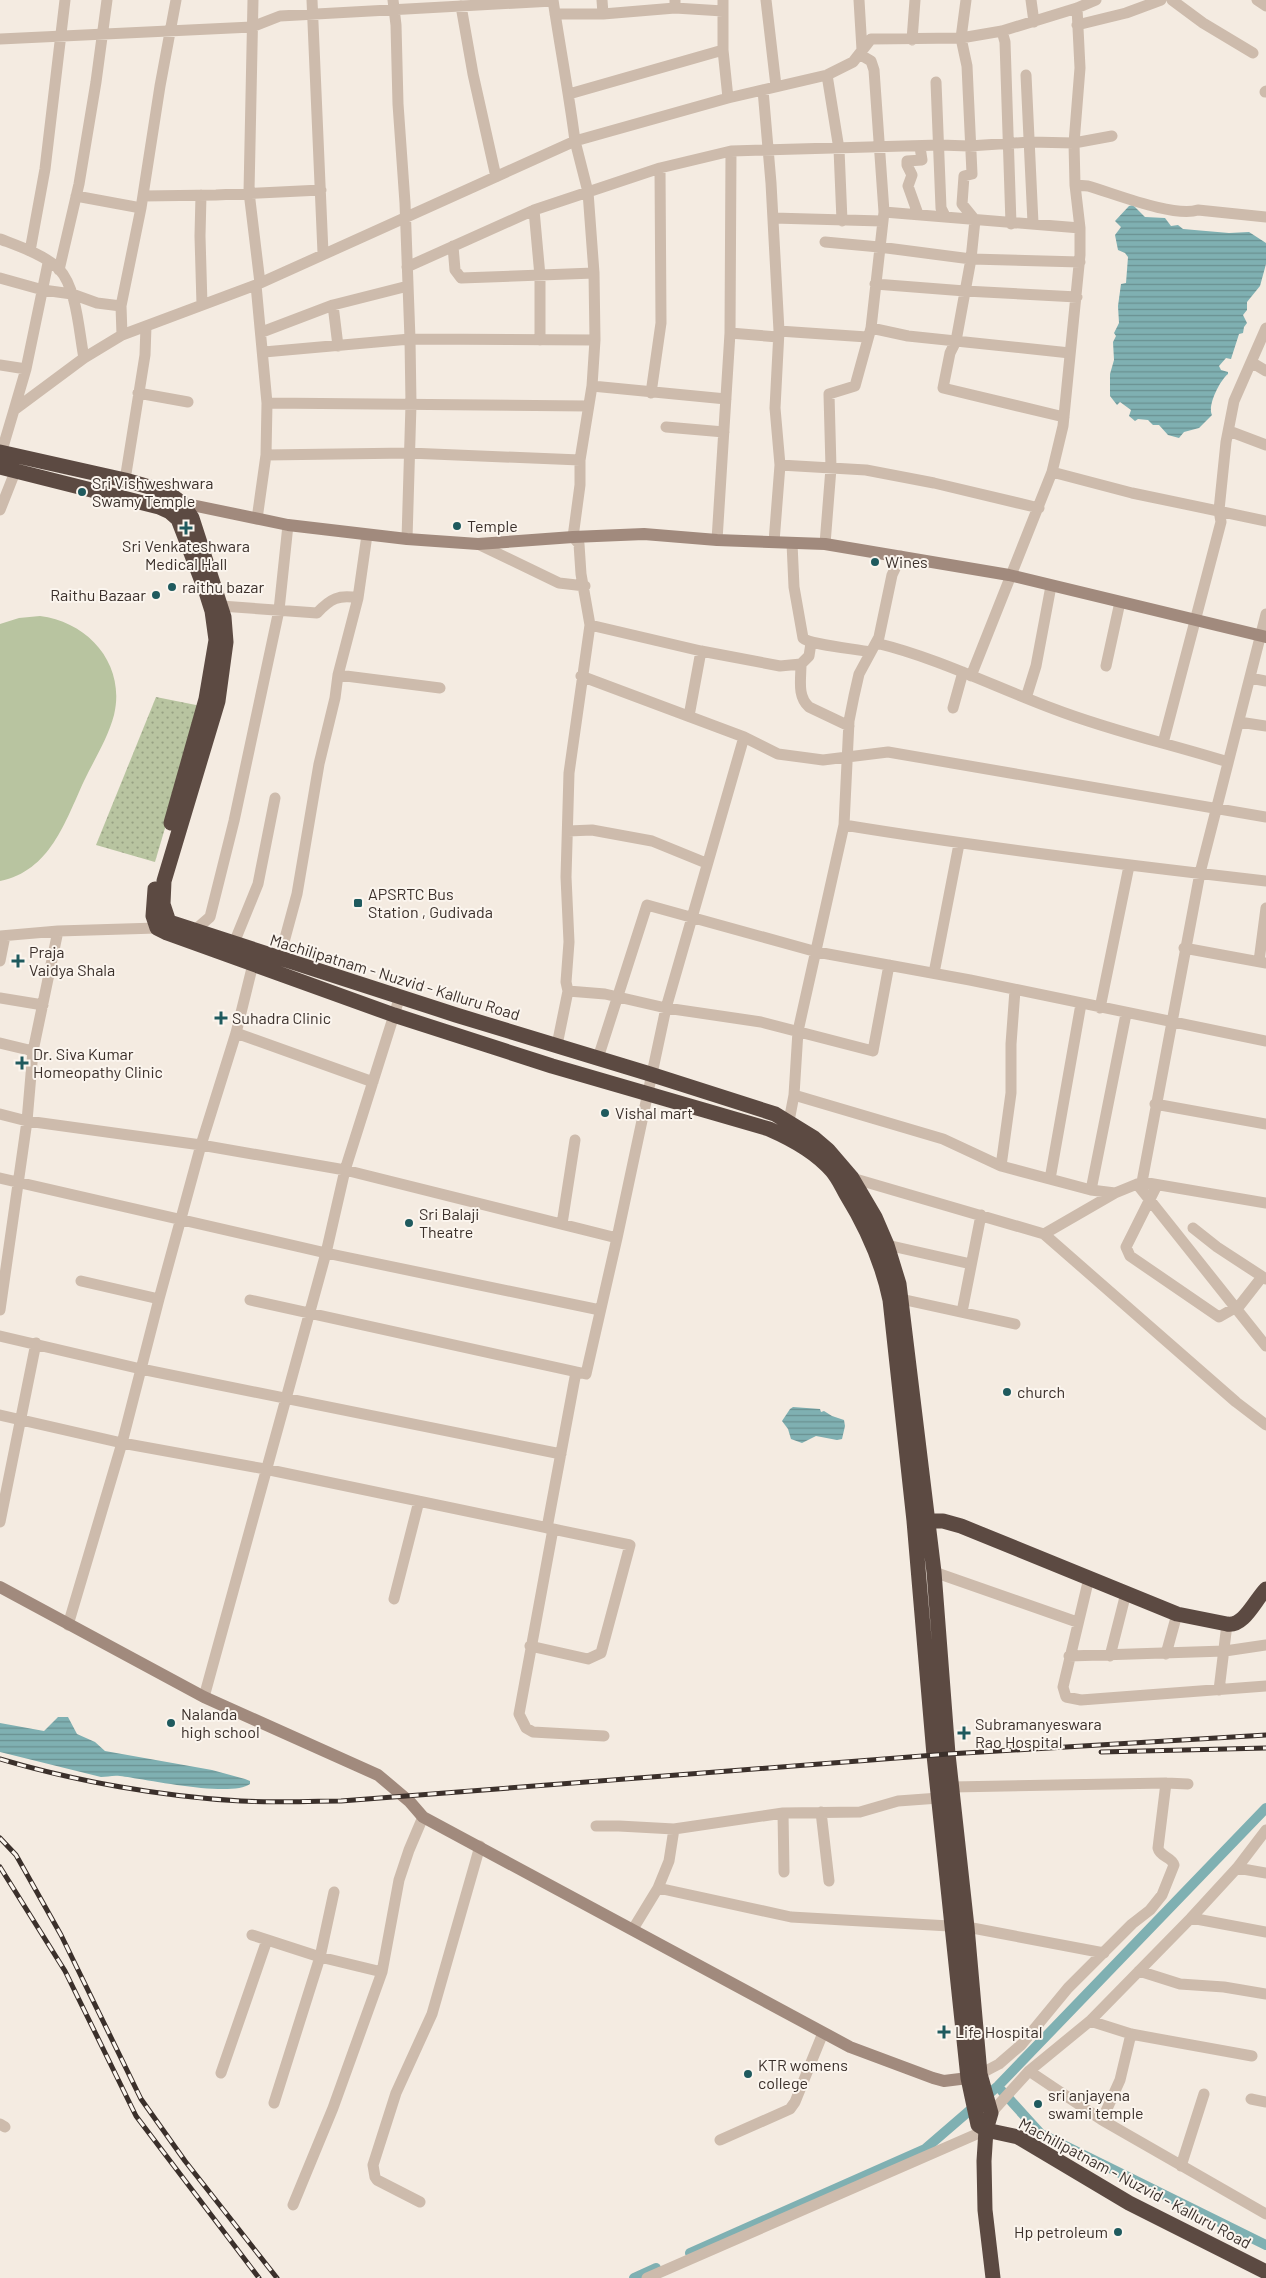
<svg xmlns="http://www.w3.org/2000/svg" width="1266" height="2278" viewBox="0 0 1266 2278" font-family="Barlow,sans-serif">
  <style>
    .grass { fill: url(#grass-dots) }
    .garden { fill: #b8c4a0 }
    .water { fill: url(#water-rules) }
    .lines { fill: none; stroke-linecap: round; stroke-linejoin: round }
    .canal { stroke: #7fb0b2; stroke-width: 10 }
    .street { stroke: #cdbbac; stroke-width: 11 }
    .secondary { stroke: #a18a7d; stroke-width: 12 }
    .highway { stroke: #5c4a42; stroke-width: 15 }
    .rail-casing { stroke: #3b302b; stroke-width: 5 }
    .rail { stroke: #fbf5ee; stroke-width: 3; stroke-dasharray: 9; stroke-linecap: butt }
    .poi-dot { fill: #1f5a5e; stroke: #fbf5ee; stroke-width: 2 }
    .labels { text-anchor: middle; stroke-width: 4; stroke-linejoin: round; paint-order: stroke }
    .poi-label { font-size: 16px; fill: #3b302b; stroke: #fbf5ee; text-anchor: start }
    .street-label { font-size: 16px; fill: #3b302b; stroke: #fbf5ee }
  </style>
  <defs>
    <pattern id="grass-dots" width="8" height="8" patternUnits="userSpaceOnUse" patternTransform="scale(1.25)"><rect width="8" height="8" fill="#b8c4a0"/><path d="M2 2h.1M6 6h.1" fill="none" stroke="#97a083" stroke-width="1.8" stroke-linecap="round"/></pattern>
    <pattern id="water-rules" width="6" height="5" patternUnits="userSpaceOnUse" patternTransform="scale(1.25)"><rect width="6" height="5" fill="#7fb0b2"/><path d="M0 2.5h6" fill="none" stroke="#699091"/></pattern>
  </defs>
  <rect width="100%" height="100%" fill="#f4ebe1"/>
  <!-- grass -->
  <path class="grass" d="M156 697 201 706 155 862 96 845Z"/>
  <!-- garden -->
  <path class="garden" d="M40 616C89 622 126 665 114 715 108 738 94 760 84 781 65 822 50 871 0 881V624L19 618Z"/>
  <!-- water -->
  <path class="water" d="M1133 205 1145 217 1165 218 1171 226 1178 225 1183 229 1229 233 1249 232 1266 243V264L1260 286 1247 302V310L1243 315 1247 323 1244 327 1243 333 1239 334 1231 359 1226 358 1219 366 1221 370 1228 372V374C1220 380 1207 406 1212 415L1199 428 1184 432 1179 438 1168 435 1159 425H1153L1148 420 1138 419 1135 421 1129 416 1131 410 1120 402 1117 405 1110 396V374L1114 360 1113 342 1116 336 1114 333 1119 323 1118 306 1121 284 1126 283 1128 257 1125 253 1118 250 1115 235 1121 227 1115 221 1129 206Z
    M793 1407 820 1409 821 1412 824 1411 832 1416 844 1420 845 1426 842 1439 837 1440 816 1436 802 1443 791 1439 788 1429 782 1421 790 1409Z
    M58 1717H68L77 1734 95 1742 105 1751 212 1770 245 1779 250 1781V1784C231 1798 145 1779 120 1776 113 1775 107 1777 101 1777L0 1752V1723L44 1731Z"/>
  <g class="lines">
    <!-- canal -->
    <path class="canal" d="M1002 2091 1041 2134 1266 2245
      M690 2253 925 2149 998 2086 1266 1808
      M634 2278 656 2268"/>
    <!-- street -->
    <path class="street" d="M253 0 249 192 260 283
      M312 0 323 253
      M393 0 396 25 398 104 405 203 410 339 411 404 407 539
      M553 0C560 47 569 94 575 141L728 98 827 75 853 62 871 39 961 38 1002 31 1077 8 1096 0
      M602 0 603 14 675 8V0
      M723 0V50L728 98
      M766 0 776 86
      M859 0 862 50
      M966 0 961 38 967 66 972 174 964 176 962 204 975 220 971 259 956 341 950 353 943 388 1064 417
      M1031 0 1034 22
      M1172 0 1203 23 1253 53
      M1257 0 1266 6
      M461 6 473 74 496 177
      M675 8 723 11
      M555 14H603
      M1077 25 1126 13 1161 0
      M1002 31 1005 42 1011 224
      M0 39 252 27 280 16 553 1
      M912 40 915 0
      M827 75 839 149 842 221
      M1026 75 1033 223
      M936 82 941 208 945 216
      M763 90 771 183 779 331 775 408 780 465 866 470 934 483 1039 508
      M1265 92 1266 91
      M569 94 723 50
      M1075 185 1088 186C1113 193 1174 218 1198 210L1266 217
      M201 195 200 236 202 305
      M76 196 141 208
      M143 196 216 195 321 190
      M534 210 540 276V340
      M884 212 1080 228
      M918 214 908 186 912 175 907 165V161L922 160 920 147
      M773 218 882 221
      M0 239C18 246 45 255 59 269 77 288 79 333 84 358
      M825 242 879 247 971 259 1080 262
      M453 246 455 270 461 278 594 273
      M30 251 45 169 65 0
      M407 267 534 210 660 168 731 151 940 145 969 146 1030 142 1074 143 1112 136
      M59 270 79 184 96 82 107 0
      M0 278 43 290 72 294 97 303 121 306
      M875 284 965 291 1077 297
      M256 285 267 403 266 455 257 519
      M333 305 338 346
      M871 328 908 336 1070 353
      M779 331 867 337
      M262 332 333 305 408 286
      M730 333 778 337
      M122 335 121 306 141 208 160 86 176 0
      M264 352 410 339 595 340
      M1251 362 1266 371
      M0 365 26 369
      M592 386 726 399
      M138 393 188 402
      M651 393 661 323 660 168
      M267 403 588 406
      M14 410 26 369 48 263
      M666 427 724 432
      M1229 431 1266 445
      M266 455 409 453 580 460
      M0 457 14 410 84 358 122 335 256 285 575 141 588 192 594 273 595 340 592 386 580 460V485L573 537 579 544 581 574 590 625 569 773 566 877 569 942 566 982 568 991 557 1045
      M1052 472 1132 493 1266 521
      M125 480 145 355 146 326
      M0 510 15 472
      M717 540 730 333 731 151
      M774 542 780 465
      M792 543 794 587 803 638C810 645 857 649 870 652
      M478 544 559 583 585 586
      M825 544 831 468 829 394 855 386 871 328 884 212 874 70 871 61 859 54
      M221 606 317 613C330 599 339 594 358 598
      M590 625 701 651 780 666 801 664 809 656 811 643
      M876 643C938 658 995 687 1054 709 1111 731 1170 744 1228 762
      M801 664C801 680 797 696 809 707L849 726
      M1106 666 1120 602
      M338 675 440 688
      M581 676 744 737 778 754 823 760 888 752 1266 817
      M971 676 1052 472 1063 426 1080 255V228L1075 185 1074 143 1080 68 1077 8
      M1250 678 1266 681
      M1026 698 1036 666 1051 586
      M953 708 963 672
      M689 716 701 651
      M1239 722 1266 726
      M1163 743 1221 522 1219 510 1226 442 1234 401 1266 328
      M844 825C984 848 1125 865 1266 881
      M568 831 592 830 652 841 706 863
      M195 930 210 917 234 821 279 610 288 525
      M0 936 58 931 157 928
      M234 943 258 884 275 798
      M1184 948 1266 963
      M0 961 5 936
      M1259 961 1266 908
      M278 964 297 894 319 764 335 698 338 675 358 598 367 535
      M934 973 959 844
      M568 991 605 994 666 1008 761 1022 873 1051 889 965
      M0 998 43 1005
      M1100 1008 1129 866
      M236 1033 373 1082
      M0 1043 33 1051
      M598 1058 647 905 817 952 970 980 1266 1041
      M794 1095 943 1139 1001 1166 1091 1190 1115 1193
      M1155 1104 1266 1124
      M0 1114 27 1121 201 1145 345 1170 617 1238 666 1008 744 737
      M786 1128 789 1121 794 1095 798 1031 844 825 849 721 854 696 859 674 879 637 892 575 901 556
      M1001 1166 1011 1093V1044L1015 990
      M0 1178 326 1253 600 1310
      M852 1178 1044 1234 1115 1193 1142 1182 1266 1203
      M1050 1179 1081 1004
      M1142 1182 1200 873 1266 614
      M1137 1184 1266 1346
      M1157 1185 1126 1247 1130 1256 1219 1317 1240 1305 1262 1277
      M1091 1190 1126 1014
      M562 1224 575 1140
      M1193 1228 1217 1247 1266 1279
      M1044 1234 1236 1402 1266 1425
      M887 1245 971 1264
      M81 1281 159 1299
      M901 1299 1015 1324
      M250 1300 586 1374 617 1238
      M0 1310 27 1121 33 1051 58 931
      M962 1312 981 1215
      M0 1336 141 1369 561 1454
      M0 1415 122 1443 265 1469 553 1529 519 1714 526 1728 533 1732 604 1736
      M0 1522 36 1343
      M547 1528 576 1372
      M934 1572 1077 1622
      M1089 1578 1063 1687 1066 1697 1081 1700 1266 1686
      M394 1599 419 1501
      M68 1625 122 1443 159 1299 201 1145 236 1033 253 964
      M530 1646 588 1659 601 1653 630 1545 553 1529
      M1166 1654 1177 1614
      M1069 1656 1225 1651 1266 1645
      M1110 1656 1126 1593
      M1219 1690 1227 1624
      M204 1697 326 1253 345 1170 400 996
      M952 1787 1166 1783 1188 1784
      M821 1812 829 1881
      M783 1813 784 1872
      M596 1826H619L674 1829 783 1813 860 1812 898 1801 939 1798
      M1237 1868 1266 1873
      M658 1888 791 1917 967 1927 1104 1953
      M1191 1918 1266 1932
      M633 1929 658 1888 669 1861 674 1829
      M252 1935 320 1957 382 1972
      M1139 1971 1180 1984 1224 1987 1266 1994
      M1090 2021 1131 2034 1252 2056
      M1029 2071 1102 2120 1266 2214
      M221 2073 267 1940
      M980 2074 999 2064 1021 2045 1068 1988 1132 1924 1150 1910 1162 1895 1174 1865C1172 1857 1160 1857 1158 1848L1166 1783
      M1251 2099 1266 2102
      M274 2103 320 1957 334 1892
      M991 2113 1029 2071 1090 2021 1191 1918 1237 1868 1266 1830
      M1102 2120 1120 2080 1131 2034
      M0 2124 5 2127
      M720 2140 790 2109 795 2102 823 2033
      M1181 2166 1204 2094
      M420 2202 377 2180 375 2177 373 2165 396 2093 432 2014 480 1846
      M293 2205 333 2108 382 1972 399 1880 409 1850 423 1817
      M647 2278 986 2130"/>
    <!-- secondary -->
    <path class="secondary" d="M176 507 182 503 288 525 407 539 478 544 573 537 644 534 717 540 825 544 1009 575 1266 637
      M0 1587 204 1697 378 1775 410 1802 423 1817 850 2047 933 2078 944 2081 968 2078"/>
    <!-- highway -->
    <path class="highway" d="M0 452 125 480 167 492 182 503 192 518 224 617 226 642 218 701 164 881 163 904 169 922 456 1015 650 1074 775 1114 814 1138 828 1150 852 1178 875 1217 887 1245 899 1284 934 1572 948 1754 967 1927 980 2074 991 2113 986 2130 984 2161 985 2210 993 2278
      M0 467 159 507 170 512 178 519 206 592 212 611 216 640 206 699 171 823
      M155 889 153 916 157 928 167 933 394 1015 552 1066 769 1129C792 1139 816 1152 832 1171 838 1178 842 1187 846 1194 867 1228 882 1261 890 1300L914 1521
      M1266 1589C1255 1600 1244 1627 1227 1624L1177 1614 961 1526 943 1521H914L934 1755 968 2078 978 2125 986 2130 1018 2137 1129 2203 1266 2272"/>
    <!-- rail casing -->
    <g class="rail-casing">
      <path id="rail" d="M1101 1752 1266 1748
        M0 1759C73 1781 165 1797 241 1801 274 1803 308 1801 341 1801L948 1754 1266 1735
        M0 1838 16 1855 61 1935 141 2099 185 2161 277 2278
        M0 1867 65 1971 136 2116 259 2278"/>
    </g>
    <!-- rail -->
    <use href="#rail" class="rail"/>
  </g>
  <!-- markers -->
  <g class="poi-dot">
    <circle cx="82" cy="492" r="5"/>
    <circle cx="457" cy="526" r="5"/>
    <path d="M183.5 520.5h5v5h5v5h-5v5h-5v-5h-5v-5h5z"/>
    <circle cx="875" cy="562" r="5"/>
    <circle cx="172" cy="587" r="5"/>
    <circle cx="156" cy="595" r="5"/>
    <rect x="353" y="898" width="10" height="10" rx="2.5"/>
    <path d="M15.5 953.5h5v5h5v5h-5v5h-5v-5h-5v-5h5z"/>
    <path d="M218.5 1010.5h5v5h5v5h-5v5h-5v-5h-5v-5h5z"/>
    <path d="M19.5 1055.5h5v5h5v5h-5v5h-5v-5h-5v-5h5z"/>
    <circle cx="605" cy="1113" r="5"/>
    <circle cx="409" cy="1223" r="5"/>
    <circle cx="1007" cy="1392" r="5"/>
    <circle cx="171" cy="1723" r="5"/>
    <path d="M961.5 1725.5h5v5h5v5h-5v5h-5v-5h-5v-5h5z"/>
    <path d="M941.5 2024.5h5v5h5v5h-5v5h-5v-5h-5v-5h5z"/>
    <circle cx="748" cy="2074" r="5"/>
    <circle cx="1038" cy="2104" r="5"/>
    <circle cx="1118" cy="2232" r="5"/>
  </g>
  <g class="labels">
    <!-- poi labels -->
    <g class="poi-label">
      <text x="92" y="489">Sri Vishweshwara<tspan x="92" dy="18">Swamy Temple</tspan></text>
      <text x="467" y="532">Temple</text>
      <text x="186" y="552" text-anchor="middle">Sri Venkateshwara<tspan x="186" dy="18">Medical Hall</tspan></text>
      <text x="885" y="568">Wines</text>
      <text x="182" y="593">raithu bazar</text>
      <text x="146" y="601" text-anchor="end">Raithu Bazaar</text>
      <text x="368" y="900">APSRTC Bus<tspan x="368" dy="18">Station , Gudivada</tspan></text>
      <text x="29" y="958">Praja<tspan x="29" dy="18">Vaidya Shala</tspan></text>
      <text x="232" y="1024">Suhadra Clinic</text>
      <text x="33" y="1060">Dr. Siva Kumar<tspan x="33" dy="18">Homeopathy Clinic</tspan></text>
      <text x="615" y="1119">Vishal mart</text>
      <text x="419" y="1220">Sri Balaji<tspan x="419" dy="18">Theatre</tspan></text>
      <text x="1017" y="1398">church</text>
      <text x="181" y="1720">Nalanda<tspan x="181" dy="18">high school</tspan></text>
      <text x="975" y="1730">Subramanyeswara<tspan x="975" dy="18">Rao Hospital</tspan></text>
      <text x="955" y="2038">Life Hospital</text>
      <text x="758" y="2071">KTR womens<tspan x="758" dy="18">college</tspan></text>
      <text x="1048" y="2101">sri anjayena<tspan x="1048" dy="18">swami temple</tspan></text>
      <text x="1108" y="2238" text-anchor="end">Hp petroleum</text>
    </g>
    <!-- street labels -->
    <g class="street-label">
      <text transform="translate(395 977) rotate(17)" y="6">Machilipatnam - Nuzvid - Kalluru Road</text>
      <text transform="translate(1135 2183) rotate(28)" y="6">Machilipatnam - Nuzvid - Kalluru Road</text>
    </g>
  </g>
</svg>
